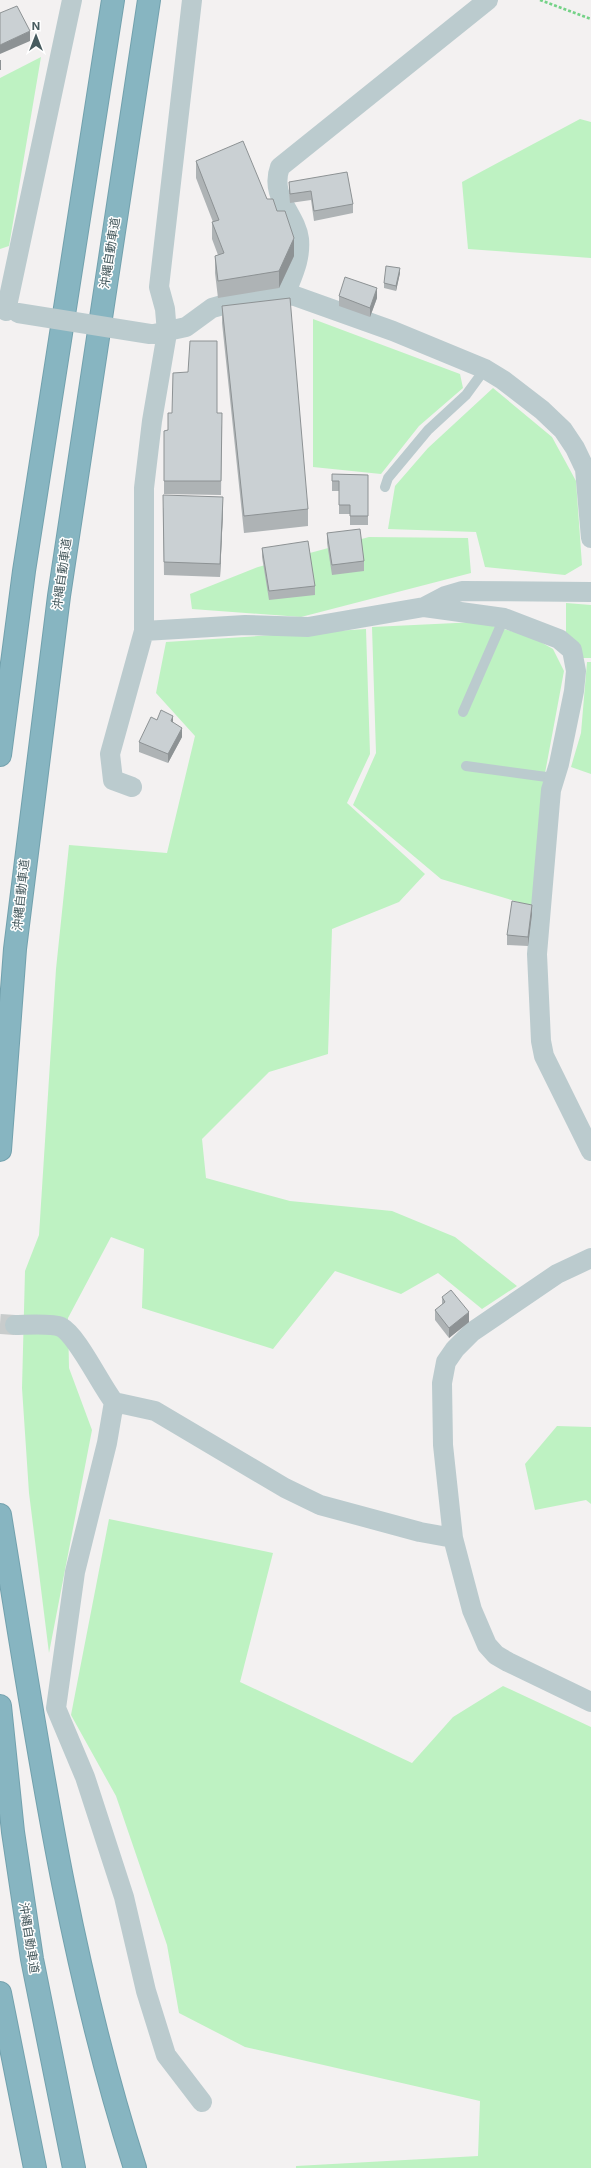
<svg xmlns="http://www.w3.org/2000/svg" width="591" height="2168" viewBox="0 0 591 2168" font-family="Inter,'Noto Sans JP',sans-serif">
  <style>
    .green { fill: #bef2c2 }
    .lines { fill: none; stroke-linecap: round; stroke-linejoin: round }
    .street-tunnel { stroke: #c8cccc; stroke-width: 20; stroke-dasharray: 20 10; stroke-linecap: butt }
    .highway-casing { stroke: #72a1ad; stroke-width: 24 }
    .path { stroke: #74d287; stroke-width: 2.5; stroke-dasharray: 3 2; stroke-linecap: butt }
    .lane { stroke: #bbcbce; stroke-width: 10 }
    .street { stroke: #bbcbce; stroke-width: 20 }
    .highway { stroke: #87b5c1; stroke-width: 22 }
    .street-bridge { stroke: #bbcbce; stroke-width: 20 }
    .wall { fill: #aeb3b5 }
    .shaded-wall { fill: #8d9294 }
    .building { fill: #cad0d3; stroke: #8d9294 }
    .labels { text-anchor: middle; stroke-width: 3; stroke-linejoin: round; paint-order: stroke }
    .street-label { font-size: 12px; fill: #475b5f; stroke: #fff }
  </style>
  <rect width="100%" height="100%" fill="#f3f1f1"/>
  <!-- green -->
  <path class="green" d="M41 57 9 246 0 249V78Z
    M580 119 591 122V258L468 249 462 182Z
    M313 319 460 374 463 388 419 426 381 474 313 467Z
    M493 388 552 437 576 481 582 565 565 575 485 567 476 532 388 529 395 486 428 448Z
    M369 537 468 538 471 573 301 617 192 609 190 594 258 567Z
    M566 603 591 605V658H580L566 632Z
    M477 622 530 636 553 649 564 671 543 784 535 907 441 879 353 805 376 753 372 627Z
    M366 629 370 754 347 803 425 874 399 902 332 929 328 1054 269 1072 202 1139 206 1178 290 1201 392 1211 455 1237 517 1286 482 1309 438 1273 401 1294 335 1271 273 1349 142 1308 144 1249 111 1237 68 1318 69 1368 92 1430 49 1653 29 1493 22 1388 25 1271 39 1235 56 969 69 845 167 853 195 736 156 693 166 642Z
    M587 662H591V774L571 767 581 733Z
    M557 1426 591 1427V1504L586 1500 535 1510 525 1464Z
    M109 1519 273 1553 240 1682 412 1763 453 1717 503 1686 591 1727V2168H296V2166L478 2156 480 2101 245 2047 179 2013 167 1945 116 1796 71 1715Z"/>
  <g class="lines">
    <!-- street-tunnel -->
    <path class="street-tunnel" d="M0 1324 15 1325"/>
    <!-- highway casing -->
    <g class="highway-casing">
      <path id="highway" d="M0 755 24 571 113 0
        M0 1150 15 949 59 596 149 0
        M0 1515C36 1734 67 1956 135 2168
        M0 1706 13 1832 32 1959 74 2168
        M0 1993 35 2168"/>
    </g>
    <!-- path -->
    <path class="path" d="M540 0 591 19"/>
    <!-- lane -->
    <path class="lane" d="M385 487 388 478 428 430 466 395 485 369
      M463 712 504 618
      M466 766 554 778"/>
    <!-- street -->
    <path class="street" d="M285 295C292 276 301 260 299 239 296 214 269 197 280 167L488 0
      M6 311 72 0
      M154 334 186 327 212 308 244 299 275 293 295 296 393 331 485 369 503 380 542 410 563 430 575 448 585 469 591 538
      M424 607 504 618 559 639 572 650 576 671 574 691 559 764 551 790 537 954 541 1041 544 1056 591 1151
      M144 631 245 625 308 627 424 607 445 596 462 591 591 592
      M132 787 113 780 110 754 144 631V488L152 421 167 333 165 309 159 287 192 0
      M591 1258 557 1274 472 1332 455 1349 446 1362 442 1383 443 1445 453 1538 472 1610 487 1645 496 1655 508 1662 591 1702
      M15 1325C26 1325 52 1323 61 1327 77 1335 100 1384 114 1402L155 1411 285 1488 320 1505 420 1532 453 1538
      M114 1402 107 1443 75 1572 56 1708 85 1777 124 1897 146 1991 166 2055 202 2102"/>
    <!-- highway -->
    <use href="#highway" class="highway"/>
    <!-- street-bridge -->
    <path class="street-bridge" d="M18 313 150 334"/>
  </g>
  <!-- wall -->
  <path class="wall" d="M196 161 267 199 294 256 279 288 218 298 215 273V256L218 255 212 239V222H213L196 178Z
    M289 182 353 204V213L314 221 311 200 290 203 289 192Z
    M400 273 396 291 384 288V283Z
    M339 296 377 298 370 317 339 306Z
    M222 306 308 509V526L244 533 222 323Z
    M217 413 222 427 221 495 164 494V431L168 430Z
    M332 474 368 475V525H350V514H339V491H332Z
    M163 508 223 511 220 577 164 575Z
    M327 533 364 561V571L332 575 327 543Z
    M262 548 315 586V595L269 600 262 557Z
    M157 720 173 722 182 737 168 763 139 752V742Z
    M532 914 528 946 507 945V935Z
    M442 1297 469 1322 449 1338 435 1320V1310L442 1305Z"/>
  <!-- shaded-wall -->
  <path class="shaded-wall" d="M30 31V41L0 54V45Z
    M0 60H1V70H0Z
    M294 238V256L279 288V271Z
    M400 268V273L396 291V286Z
    M377 288V298L370 317V308Z
    M223 497V511L220 577V564Z
    M173 716V726L171 721Z
    M182 728V737L168 763V754Z
    M532 905V914L528 946V937Z
    M469 1312V1322L449 1338V1328Z"/>
  <!-- building -->
  <path class="building" d="M17 6 30 31 0 45V13Z
    M243 141 267 199H273L277 211H285L294 238 279 271 218 281 215 256 224 253 212 222 219 220 196 161Z
    M347 172 353 204 314 211 311 191 290 194 289 182Z
    M386 266 400 268 396 286 384 283Z
    M345 277 377 288 370 308 339 296Z
    M290 298 308 509 244 516 222 306Z
    M190 341H217V413H222L221 481H164V431L168 430V413H172L173 373 188 372Z
    M332 474 368 475V516H350V505H339V481H332Z
    M163 495 223 497 220 564 164 562Z
    M360 529 364 561 332 565 327 533Z
    M308 541 315 586 269 591 262 548Z
    M161 710 173 716 171 721 182 728 168 754 139 742 151 717 157 720Z
    M512 901 532 905 528 937 507 935Z
    M451 1290 469 1312 449 1328 435 1310 445 1302 442 1297Z"/>
  <g class="labels">
    <!-- street labels -->
    <g class="street-label">
      <text transform="translate(110 253) rotate(-81)" y="4">沖縄自動車道</text>
      <text transform="translate(62 574) rotate(-82)" y="4">沖縄自動車道</text>
      <text transform="translate(21 895) rotate(-84)" y="4">沖縄自動車道</text>
      <text transform="translate(29 1938) rotate(81)" y="4">沖縄自動車道</text>
    </g>
  </g>
  <!-- north arrow -->
  <g transform="translate(36 36)" stroke="#ffffff" stroke-width="3" paint-order="stroke">
  <path d="M0-3L7 15L0 10L-7 15Z" fill="#475b5f"/>
  <text y="-6" font-size="11" font-weight="bold" text-anchor="middle" fill="#475b5f">N</text>
  </g>
</svg>
